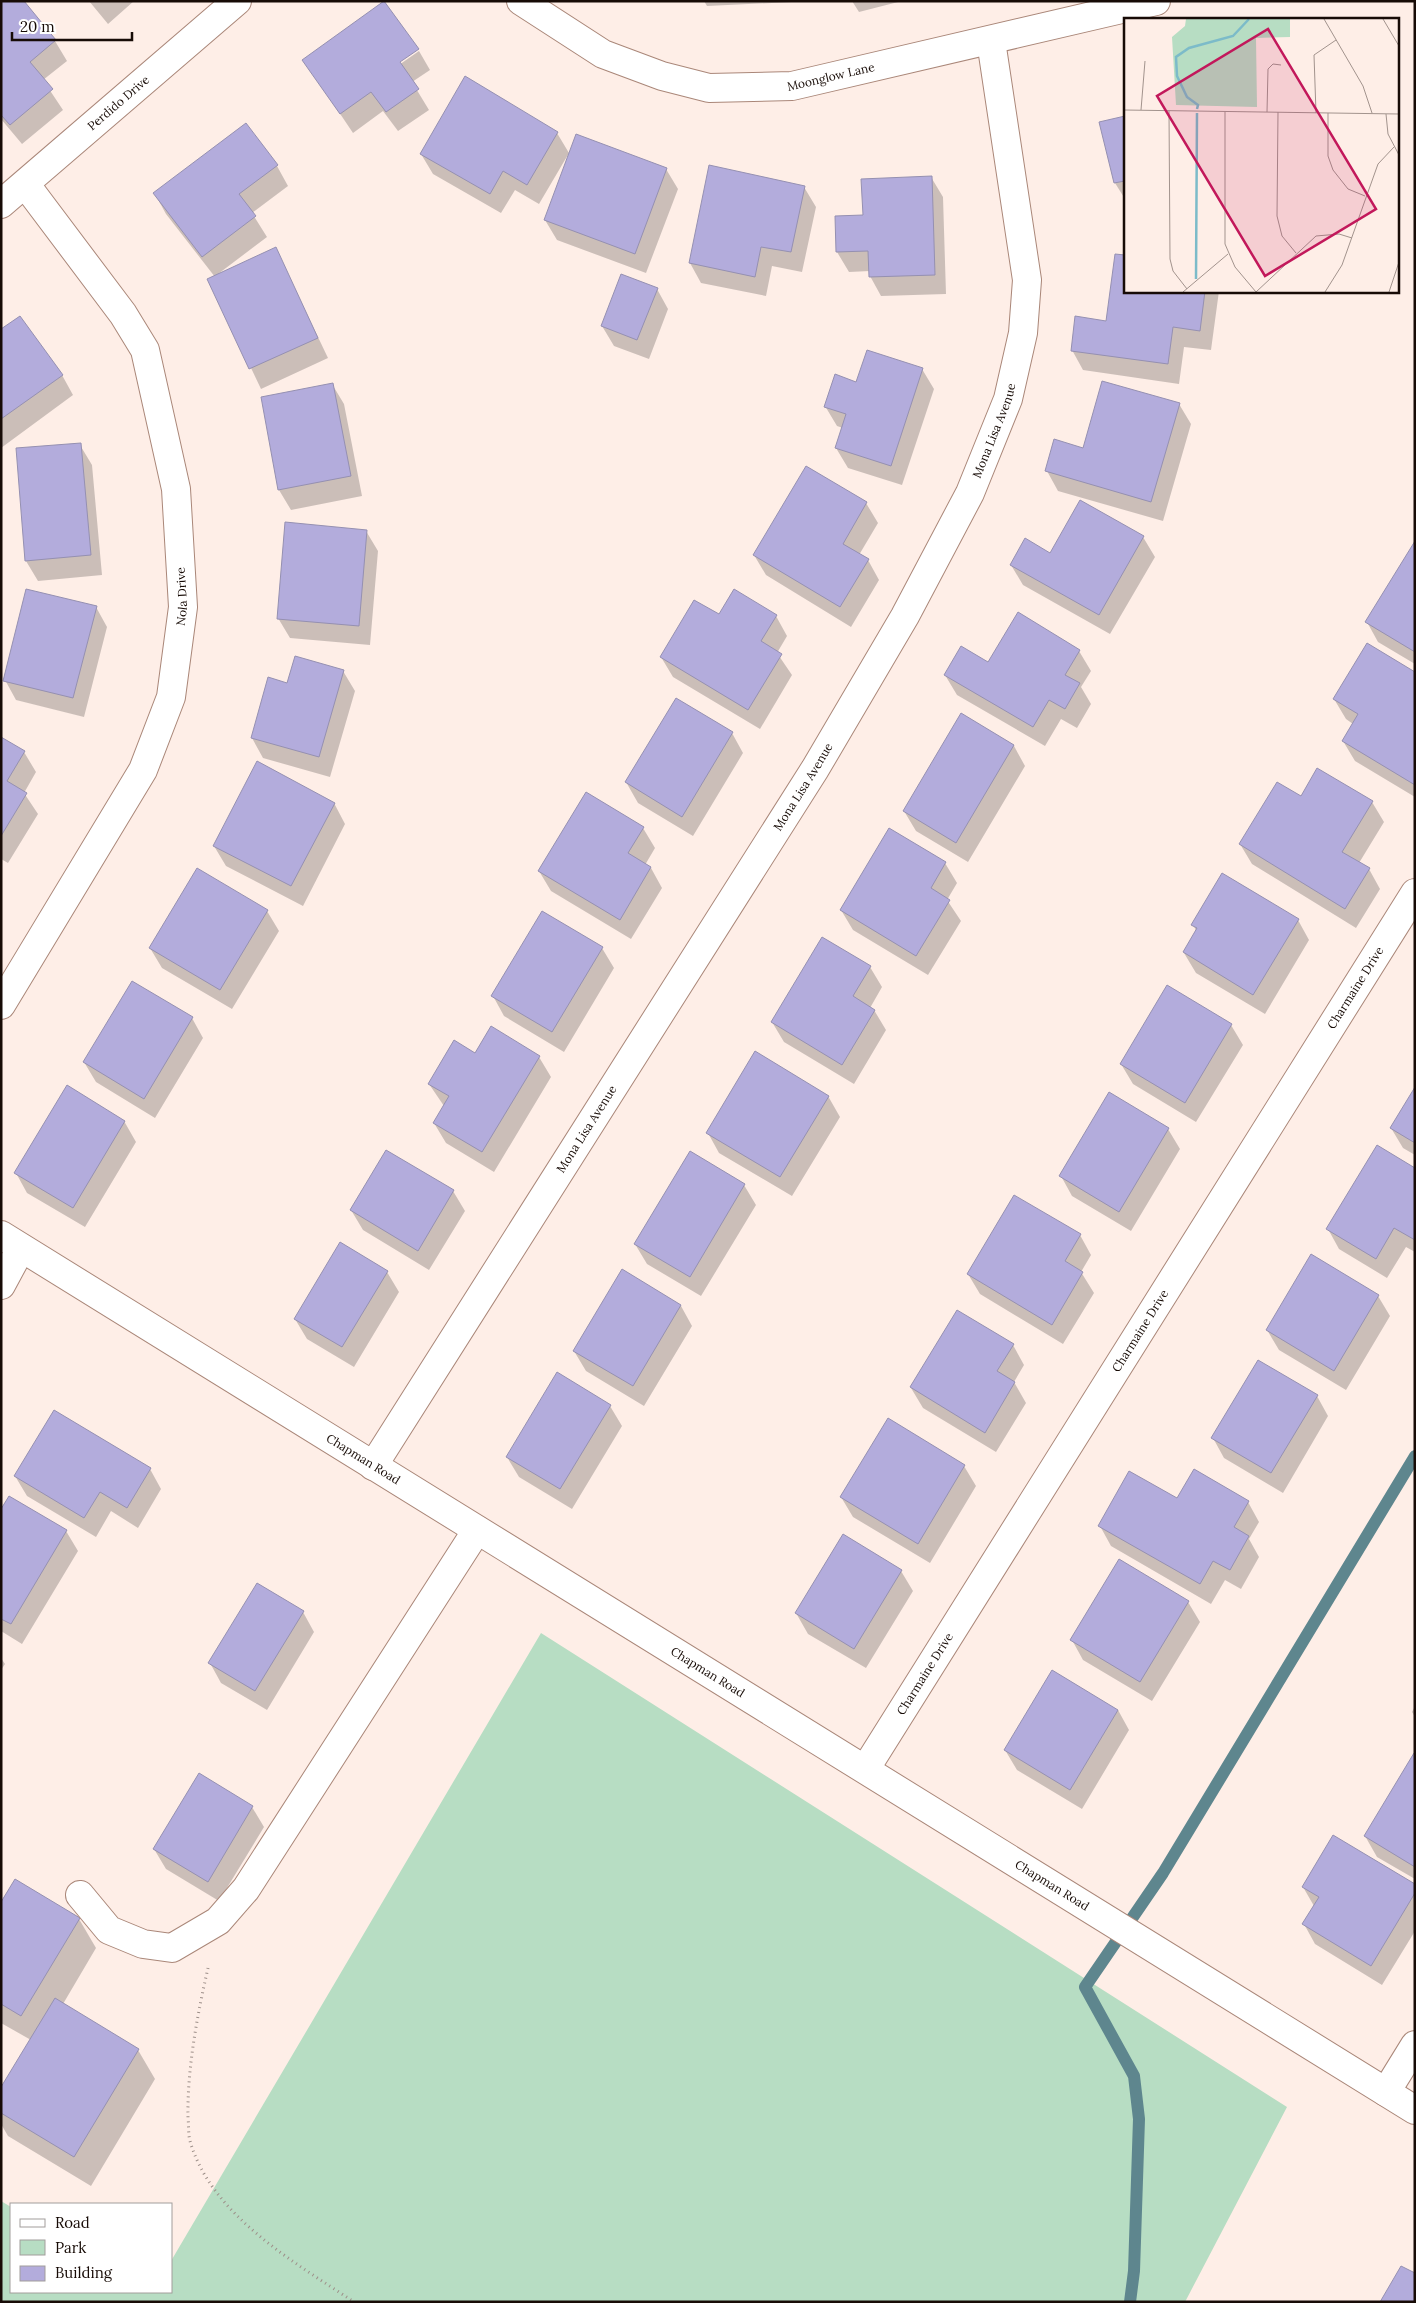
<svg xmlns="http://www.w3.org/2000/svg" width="1416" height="2303" viewBox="0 0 1416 2303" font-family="Lora,serif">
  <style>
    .green { fill: #b7ddc3 }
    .shadow { fill: #0003 }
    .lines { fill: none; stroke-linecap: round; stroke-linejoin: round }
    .stream { stroke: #5e868e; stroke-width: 12 }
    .building { fill: #b3acdc; stroke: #9590b1 }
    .minor-casing { stroke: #aa8779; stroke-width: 30 }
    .path { stroke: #9d8f89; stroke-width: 3; stroke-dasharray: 1 4; stroke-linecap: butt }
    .minor { stroke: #fff; stroke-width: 28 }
    .labels { text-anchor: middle; stroke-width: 4.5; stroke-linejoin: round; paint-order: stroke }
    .street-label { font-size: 12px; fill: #170b06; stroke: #fff }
    .inset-river { fill: none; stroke: #7cbbc9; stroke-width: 2.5 }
    .inset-road { fill: none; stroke: #a2938d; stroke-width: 1 }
    .view { fill: #c2185b; fill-opacity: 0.15; stroke: #c2185b; stroke-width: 2.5 }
    .inset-edge { fill: none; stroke: #170b06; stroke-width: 2.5 }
  </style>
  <rect width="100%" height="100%" fill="#feeee7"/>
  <!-- green -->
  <path class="green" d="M541 1633 1287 2107 1185 2302H1V2201L11 2207V2292H171V2261Z"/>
  <!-- shadow -->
  <path class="shadow" d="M1 1H22L55 41 67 61 43 80 63 110 22 144 1 119Z
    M89 1H134L108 24Z
    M704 1H792V2L707 6Z
    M852 1H902L859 12Z
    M419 51 430 70 412 82 429 110 398 131 383 111 353 133 304 60 394 65 396 67Z
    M1125 117V199L1115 183Z
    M246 125 277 166 288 186 252 213 267 237 218 274 276 249 328 358 261 389 209 279 215 277 166 214 155 194Z
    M557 133 569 153 539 204 515 190 501 213 433 174 421 154Z
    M666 169 678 189 646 273 557 240 545 220Z
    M931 177 943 197 946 294 881 296 870 276V271L849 272 837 252 864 216Z
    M804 187 816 207 802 272 772 266 766 296 701 283 690 263Z
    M657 289 668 309 649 359 614 346 602 326Z
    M1125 291H1219L1211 350 1184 347 1179 384 1083 370 1072 350 1107 322Z
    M1 331 62 375 73 395 1 448Z
    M922 369 934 389 902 485 848 468 836 448 843 428 837 426 825 406 857 383Z
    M332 384 344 404 362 496 291 510 279 490Z
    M1179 404 1191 424 1163 521 1058 491 1047 471 1084 449Z
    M80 445 92 465 102 575 38 581 26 561Z
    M807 467 866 503 878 523 859 555 868 560 879 580 851 627 766 575 754 555Z
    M366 531 378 551 370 645 290 638 278 618Z
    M1143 537 1155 557 1110 634 1023 585 1011 565Z
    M1415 543V664L1378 642 1367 622Z
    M96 607 107 627 84 717 16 700 5 680Z
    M719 616H776L787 636 777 653 792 675 760 729 673 677 661 657Z
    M1079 651 1091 671 1081 687 1091 704 1077 728 1061 719 1045 746 957 695 945 675 989 664Z
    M343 671 355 691 330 777 263 758 252 738Z
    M1415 673V797L1355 761 1343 741 1353 724 1346 719 1334 699Z
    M962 715 1014 746 1025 766 968 862 916 831 904 811Z
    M732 733 743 753 693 836 638 803 626 782Z
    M1 739 24 752 36 772 24 793 38 814 8 863 1 859Z
    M1301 798 1372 802 1384 822 1359 863 1369 869 1380 889 1356 928 1252 864 1240 844Z
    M334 803 345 824 303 906 226 866 214 846Z
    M643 828 655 848 645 865 651 868 662 888 631 939 551 891 539 871Z
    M945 863 957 883 947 900 961 921 928 975 853 930 841 910Z
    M267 911 279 931 232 1009 162 968 150 948Z
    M543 913 602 948 614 968 564 1052 504 1016 493 996Z
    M1298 920 1309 940 1265 1014 1196 973 1184 953 1197 932 1193 925Z
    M870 967 882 987 870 1008 874 1010 886 1030 854 1084 784 1042 772 1022Z
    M192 1018 203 1038 155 1118 96 1082 84 1062Z
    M1231 1025 1243 1045 1196 1122 1133 1084 1121 1064Z
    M475 1055 539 1057 551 1077 494 1172 446 1143 434 1123 444 1106 429 1084Z
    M1415 1090V1155L1403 1148 1391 1128Z
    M1110 1094 1168 1129 1180 1149 1131 1231 1072 1196 1061 1176Z
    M828 1096 840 1117 792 1196 719 1153 708 1133Z
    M124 1121 136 1142 85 1227 27 1193 16 1173Z
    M690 1153 744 1185 756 1205 701 1296 647 1264 635 1244Z
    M1415 1170V1252L1406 1247 1387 1278 1339 1249 1328 1229Z
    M453 1191 465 1211 429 1270 363 1230 351 1210Z
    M1080 1235 1091 1255 1081 1272 1094 1293 1063 1344 980 1294 968 1274Z
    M1312 1256 1378 1296 1390 1316 1346 1390 1279 1350 1267 1330Z
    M622 1271 681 1306 692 1326 644 1406 586 1371 574 1351Z
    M387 1272 399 1292 354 1367 307 1339 295 1319Z
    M1013 1345 1024 1365 1014 1382 1026 1403 996 1452 923 1408 911 1388Z
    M1317 1396 1328 1416 1283 1493 1224 1458 1213 1438Z
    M610 1406 622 1426 572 1509 519 1477 507 1457Z
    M964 1466 976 1486 930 1563 853 1517 841 1497Z
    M150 1469 161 1489 138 1528 111 1511 96 1537 27 1496 15 1476Z
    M10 1497 66 1531 78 1551 22 1644 1 1631V1511Z
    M1177 1500 1248 1502 1259 1522 1249 1539 1259 1557 1241 1589 1225 1580 1211 1604 1111 1546 1100 1526Z
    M901 1571 913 1591 866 1668 808 1634 796 1613Z
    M1188 1602 1200 1622 1152 1701 1083 1660 1072 1640Z
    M303 1612 314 1632 267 1710 221 1683 210 1663Z
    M1 1658 5 1664 1 1670Z
    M1415 1706V1717L1412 1712Z
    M1118 1710 1129 1730 1082 1809 1017 1770 1005 1750Z
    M1415 1755V1879L1377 1857 1365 1836Z
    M252 1807 264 1827 219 1901 166 1869 154 1849Z
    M1415 1886V1931L1382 1985 1315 1944 1304 1924 1314 1906 1303 1887Z
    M1 1905 79 1919 96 1948 63 2004 138 2050 155 2079 91 2186 8 2136 1 2124V2090L31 2040 1 2023Z"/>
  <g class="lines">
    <!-- stream -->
    <path class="stream" d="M1130 2302 1134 2271 1139 2119 1134 2076 1085 1987 1163 1873 1415 1456"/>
  </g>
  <!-- building -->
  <path class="building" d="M1 1H24L56 40 30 62 53 89 10 125 1 115Z
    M384 1 419 49 400 62 419 89 386 112 371 92 340 114 302 60Z
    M465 76 558 132 527 185 503 171 490 194 420 154Z
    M1125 116V181L1114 183 1099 122Z
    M246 123 278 165 239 194 256 216 202 257 153 193Z
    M576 134 667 168 635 254 544 220Z
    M709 165 805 186 791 252 761 247 755 277 689 263Z
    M932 176 935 275 869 277 868 251 836 252 835 216 863 215 861 179Z
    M276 247 318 338 249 369 207 279Z
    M1115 254 1125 255V291H1205L1200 331 1173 327 1168 364 1071 351 1075 316 1106 321Z
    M621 274 658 288 637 340 601 326Z
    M20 316 63 375 1 419V329Z
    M867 350 923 368 891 466 835 448 846 414 824 407 835 374 856 382Z
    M1102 381 1180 403 1151 502 1045 471 1054 439 1083 448Z
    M333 383 351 476 278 490 261 397Z
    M81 443 91 555 25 561 16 448Z
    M806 466 867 502 843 544 869 559 840 607 753 555Z
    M1080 500 1144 536 1099 615 1010 565 1025 538 1050 553Z
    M285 522 367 530 359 626 277 619Z
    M1415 541V652L1365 622Z
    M26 589 97 606 73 698 3 681Z
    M734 589 777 615 761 641 782 654 748 710 660 657 694 600 719 614Z
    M1018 612 1080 650 1065 675 1080 683 1065 709 1049 700 1033 727 944 675 961 646 988 662Z
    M1367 643 1415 672V785L1342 741 1358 714 1333 699Z
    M295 656 344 670 319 757 251 738 268 677 287 683Z
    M676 698 733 732 682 817 625 782Z
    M961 713 1014 745 956 843 903 811Z
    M1 737 25 751 7 781 27 793 1 836Z
    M257 761 335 803 291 886 213 846Z
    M1317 768 1373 801 1342 852 1370 868 1345 909 1239 844 1277 782 1301 796Z
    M586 792 644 827 628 853 651 867 620 920 538 871Z
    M889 828 946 862 931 888 950 900 916 956 840 910Z
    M197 868 268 910 220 990 149 948Z
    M1222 873 1299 919 1253 995 1183 952 1197 928 1191 925Z
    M542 911 603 947 552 1032 491 996Z
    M822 937 871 966 853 996 875 1010 842 1065 771 1022Z
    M132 981 193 1017 144 1099 83 1062Z
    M1167 985 1232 1024 1185 1103 1120 1064Z
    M491 1026 540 1056 482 1152 433 1123 449 1096 428 1084 454 1040 475 1053Z
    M755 1051 829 1096 780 1177 706 1133Z
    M67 1085 125 1121 73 1208 14 1173Z
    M1415 1087V1143L1390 1128Z
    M1109 1092 1169 1128 1119 1212 1059 1176Z
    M1377 1145 1415 1168V1240L1394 1228 1376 1259 1326 1229Z
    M386 1150 454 1190 418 1251 350 1210Z
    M690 1151 745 1184 690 1277 634 1244Z
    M1014 1195 1081 1234 1065 1261 1083 1272 1052 1325 967 1274Z
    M340 1242 388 1271 342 1347 294 1319Z
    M1311 1254 1379 1295 1334 1371 1266 1330Z
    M622 1269 681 1305 633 1386 573 1351Z
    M957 1310 1014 1344 997 1371 1015 1382 985 1433 910 1387Z
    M1258 1360 1318 1395 1271 1473 1211 1438Z
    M557 1372 611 1405 560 1489 506 1457Z
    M54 1410 151 1468 127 1508 100 1492 84 1518 14 1476Z
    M888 1418 965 1465 918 1544 840 1497Z
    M1194 1469 1249 1501 1234 1527 1249 1536 1230 1570 1213 1561 1200 1584 1098 1526 1129 1471 1177 1498Z
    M9 1496 67 1530 11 1624 1 1619V1509Z
    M843 1534 902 1570 854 1649 795 1613Z
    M1119 1559 1189 1601 1140 1682 1070 1640Z
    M257 1583 304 1611 255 1691 208 1663Z
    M1052 1670 1118 1710 1070 1790 1004 1750Z
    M1414 1753H1415V1867L1364 1836Z
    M199 1773 253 1806 208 1882 153 1849Z
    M1333 1835 1415 1884V1893L1371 1966 1302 1924 1319 1897 1302 1887Z
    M15 1879 80 1918 21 2016 1 2004V1902Z
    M55 1998 139 2049 74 2157 1 2113V2087Z
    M1401 2266 1415 2273V2302H1380Z"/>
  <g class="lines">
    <!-- minor casing -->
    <g class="minor-casing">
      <g id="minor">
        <path id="s1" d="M521 1 603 54 662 76 709 88 792 86 1156 1"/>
        <path id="s2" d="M1 204 237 1"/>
        <path id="s3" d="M1 1005 143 770 171 697 183 607 176 489 145 350 123 314 26 185"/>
        <path id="s4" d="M1 1235 1415 2110"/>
        <path d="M1 1285 21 1248"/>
        <path id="s5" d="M373 1466 815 769 905 616 970 493 1008 399 1023 333 1027 280 991 41"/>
        <path id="s6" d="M866 1768 1415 893"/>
        <path d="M80 1895 109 1930 143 1944 172 1948 218 1921 246 1889 477 1530"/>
        <path d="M1386 2092 1415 2045"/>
      </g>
    </g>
    <!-- path -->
    <path class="path" d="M208 1968C197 2016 187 2070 188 2118 189 2126 188 2134 190 2141 211 2215 294 2262 354 2302"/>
    <!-- minor -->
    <use href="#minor" class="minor"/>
  </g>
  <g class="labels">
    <!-- street labels -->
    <g class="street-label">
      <text dy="4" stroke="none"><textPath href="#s1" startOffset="332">Moonglow Lane</textPath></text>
      <text dy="4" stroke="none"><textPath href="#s2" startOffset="155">Perdido Drive</textPath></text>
      <text dy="4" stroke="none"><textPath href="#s5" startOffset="1209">Mona Lisa Avenue</textPath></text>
      <text dy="4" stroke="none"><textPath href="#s3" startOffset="454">Nola Drive</textPath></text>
      <text dy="4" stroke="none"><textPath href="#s5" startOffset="804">Mona Lisa Avenue</textPath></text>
      <text dy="4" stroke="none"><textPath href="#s6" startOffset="921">Charmaine Drive</textPath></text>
      <text dy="4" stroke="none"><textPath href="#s5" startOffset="399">Mona Lisa Avenue</textPath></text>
      <text dy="4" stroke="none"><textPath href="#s6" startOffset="516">Charmaine Drive</textPath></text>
      <text dy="4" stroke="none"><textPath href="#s4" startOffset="426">Chapman Road</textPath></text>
      <text dy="4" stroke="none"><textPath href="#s4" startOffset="831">Chapman Road</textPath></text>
      <text dy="4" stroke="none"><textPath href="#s6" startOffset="111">Charmaine Drive</textPath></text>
      <text dy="4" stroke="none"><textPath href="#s4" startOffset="1236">Chapman Road</textPath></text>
    </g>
  </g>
  <!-- overview -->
  <g transform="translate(1124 18)">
    <rect width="275" height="275" fill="#feeee7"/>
    <path d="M62 1H166V19L132 20 133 89 52 87 48 19 61 8Z" fill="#b7ddc3"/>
    <path class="inset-river" d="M73 91 74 87 63 79 53 58 52 39 65 30 109 18 125 1M72 261 73 95"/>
    <path class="inset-road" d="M200 1 239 68 248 95M259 1 275 28M0 92 275 96M17 92 21 43M45 93 46 241 49 253 63 271M101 94V226L111 249 132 274M143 94 144 51 149 46 157 47M154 94 153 198 158 218 172 235M192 95 190 37 212 22M204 95V138L209 152 224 171 241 178M262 96 264 116 275 137M59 274 104 236M132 274 192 218 215 216 228 220M201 274 218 247 254 146 270 129M265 274 275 244"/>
    <path class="view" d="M144 11 252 191 141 258 33 78Z"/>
    <rect width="275" height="275" class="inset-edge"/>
  </g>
  <!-- border -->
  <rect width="1416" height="2303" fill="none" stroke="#170b06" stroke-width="5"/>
  <!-- legend -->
  <rect x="10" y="2203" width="162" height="90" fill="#ffffff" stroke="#a29d9b"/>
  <rect x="20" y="2219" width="25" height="8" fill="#ffffff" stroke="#a29d9b"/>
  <text x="55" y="2228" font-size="15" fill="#170b06">Road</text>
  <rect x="20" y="2240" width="25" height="15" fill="#b7ddc3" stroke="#a29d9b"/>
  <text x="55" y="2253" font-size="15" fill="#170b06">Park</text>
  <rect x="20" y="2266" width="25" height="15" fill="#b3acdc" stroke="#a29d9b"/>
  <text x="55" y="2278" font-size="15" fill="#170b06">Building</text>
  <!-- scale -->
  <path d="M12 32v8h120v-8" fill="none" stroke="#170b06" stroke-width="2.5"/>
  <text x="20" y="32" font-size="15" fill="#170b06" stroke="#ffffff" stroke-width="4" paint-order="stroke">20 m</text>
</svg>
